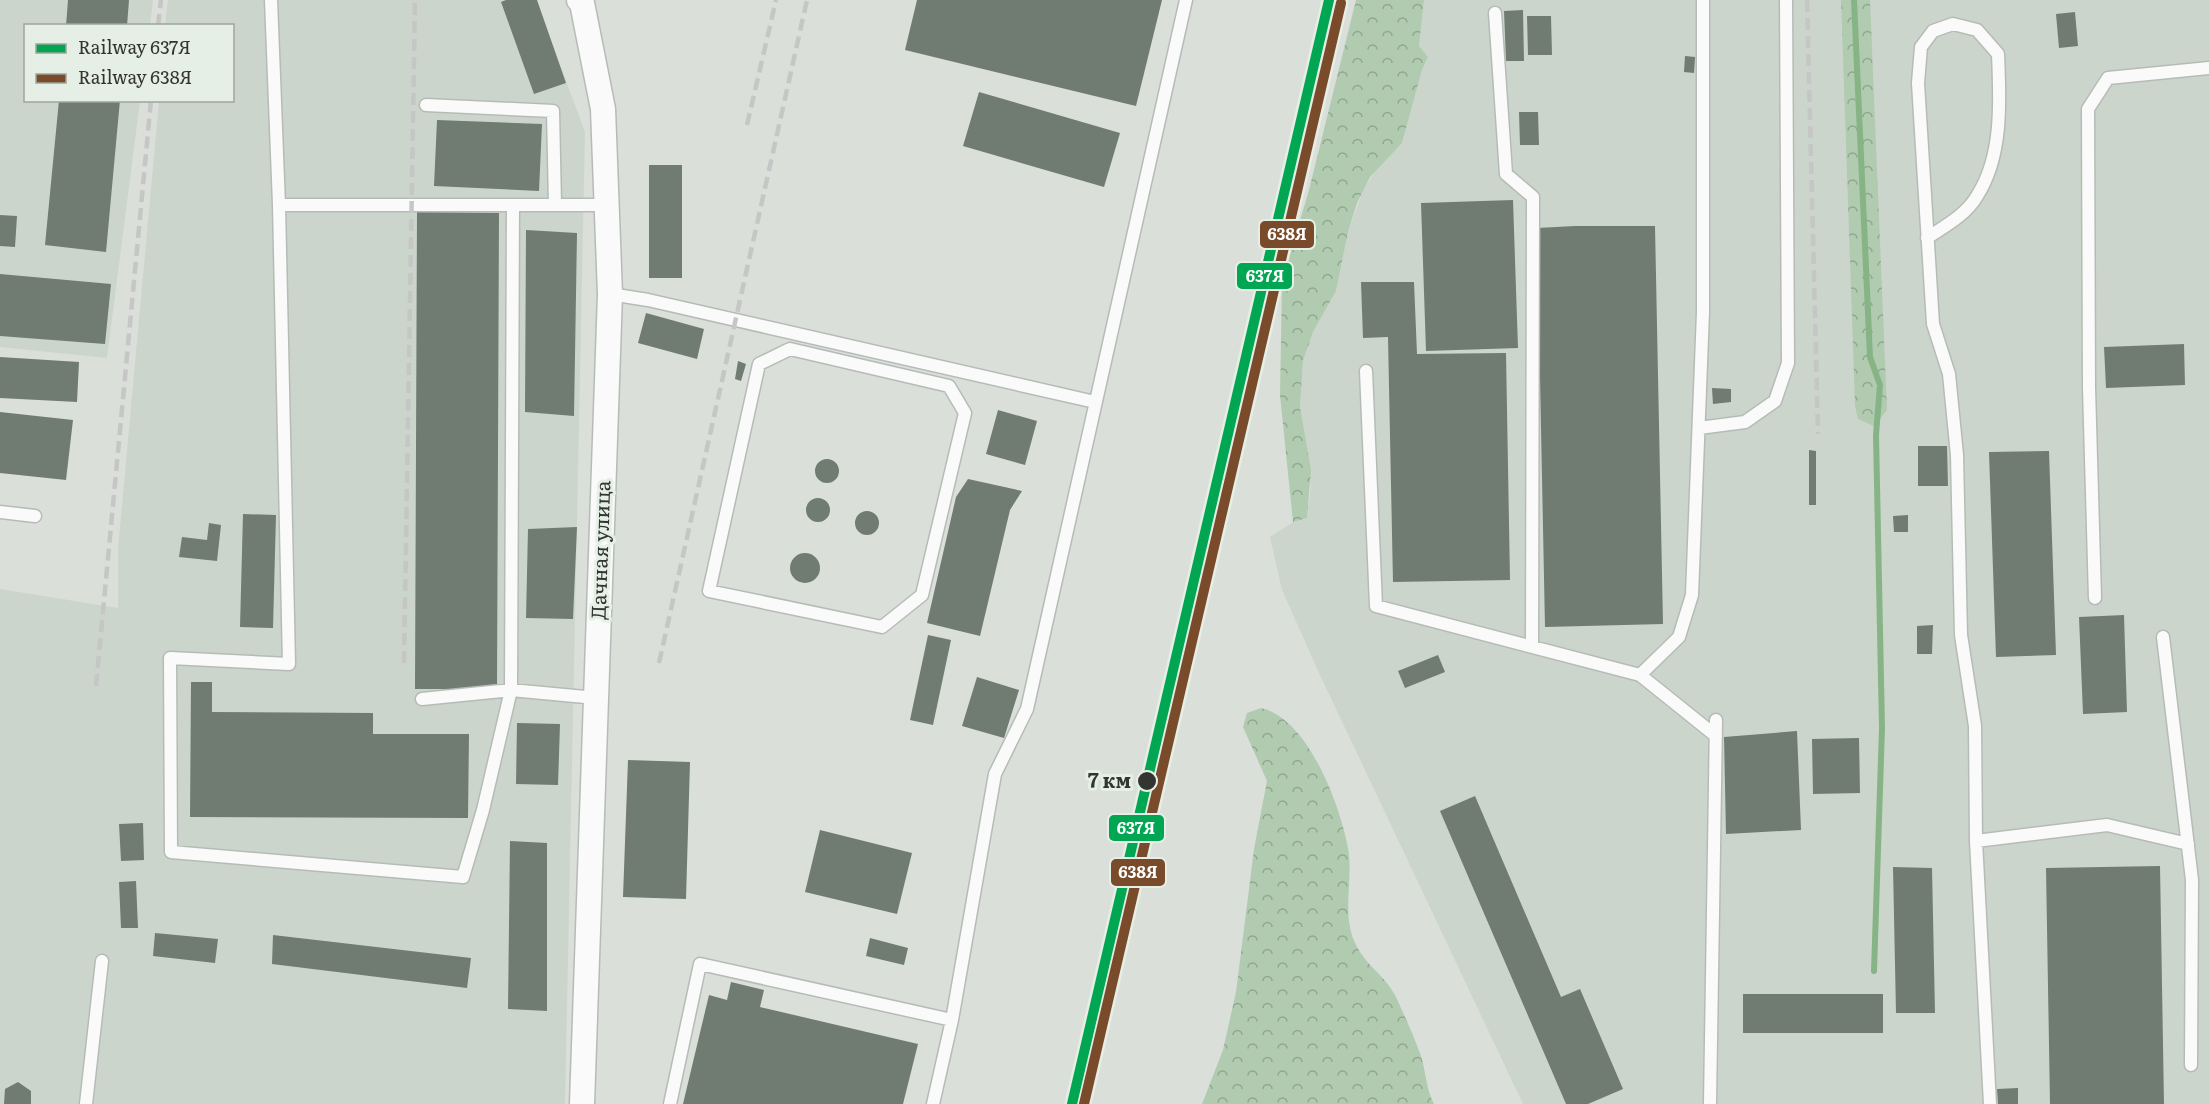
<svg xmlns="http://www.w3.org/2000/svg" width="2209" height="1104" viewBox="0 0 2209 1104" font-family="Literata,serif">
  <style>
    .built { fill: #ccd5cb }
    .forest { fill: url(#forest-crowns) }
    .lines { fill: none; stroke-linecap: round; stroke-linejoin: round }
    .stream { stroke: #87b487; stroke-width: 6 }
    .building { fill: #707b71 }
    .service-casing { stroke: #b7bbb7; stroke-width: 15 }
    .minor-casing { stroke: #b7bbb7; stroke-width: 27 }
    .service { stroke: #f9faf9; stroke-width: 12 }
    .minor { stroke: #f9faf9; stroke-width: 24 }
    .rail { stroke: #c5c6c5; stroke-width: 4.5; stroke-dasharray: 12 6; stroke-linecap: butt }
    .rail-1-casing { stroke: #e6efe5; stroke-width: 15 }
    .rail-2-casing { stroke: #e6efe5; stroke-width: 15 }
    .rail-1 { stroke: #00a651; stroke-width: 10 }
    .rail-2 { stroke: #7a4b2a; stroke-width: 10 }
    .stop-dot { fill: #323531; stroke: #e6efe5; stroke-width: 2 }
    .labels { text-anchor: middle; stroke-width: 6; stroke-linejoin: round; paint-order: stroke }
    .street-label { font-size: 20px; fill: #323531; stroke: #e6efe5 }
    .stop-label { font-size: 20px; font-weight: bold; fill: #323531; stroke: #e6efe5; text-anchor: end }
    .line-badge { stroke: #e6efe5; stroke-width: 2 }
    .badge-label { font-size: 16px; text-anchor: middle; font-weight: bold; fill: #fff }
  </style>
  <defs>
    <pattern id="forest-crowns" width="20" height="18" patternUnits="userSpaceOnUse" patternTransform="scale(1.5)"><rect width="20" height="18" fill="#b0cbb0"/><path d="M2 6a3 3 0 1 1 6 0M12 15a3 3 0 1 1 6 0" fill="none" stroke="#90a690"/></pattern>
  </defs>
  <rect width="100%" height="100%" fill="#dadfda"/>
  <!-- built -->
  <path class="built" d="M0 0H153L150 25 26 26V100L140 101 107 358 0 347Z
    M168 0H536L585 132 565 1104H0V589L118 608V549L159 101 232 100V26L165 25Z
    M1424 0H2209V1104H1523L1319 673 1282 590 1270 537 1293 522 1307 518 1311 486 1300 407 1303 361 1313 332 1336 291 1348 232 1363 190 1380 164 1402 143 1422 70 1428 58 1419 47Z"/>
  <!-- forest -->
  <path class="forest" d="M1356 0H1424L1419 46 1428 57 1422 70 1402 143 1370 177 1357 203 1348 232 1336 291 1313 332 1303 361 1300 407 1311 470 1307 518 1293 522 1280 395 1282 282 1309 190Z
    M1841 0H1870L1887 410 1874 426 1858 419 1855 406Z
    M1261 708C1308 718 1340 805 1348 848 1354 881 1340 916 1357 947 1367 966 1387 978 1396 997 1405 1017 1414 1036 1421 1056 1426 1072 1426 1089 1434 1104H1202L1223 1050 1236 992 1254 849 1267 781 1243 727 1247 713Z"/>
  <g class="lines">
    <!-- stream -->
    <path class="stream" d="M1854 0 1870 357 1880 385 1876 435 1882 728 1874 971"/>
  </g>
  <!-- building -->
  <path class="building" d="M68 0H129L127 26H66Z
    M506 0H537L566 83 534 94 501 2Z
    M917 0H1162L1136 106 905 50Z
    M1523 10 1524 61H1506L1504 11Z
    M2075 12 2078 46 2059 48 2056 14Z
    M1527 16H1551L1552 55H1528Z
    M1685 56 1695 57 1694 73 1684 72Z
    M979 92 1120 133 1104 187 963 146Z
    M59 100H120L106 252 45 245Z
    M1519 112H1538L1539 145H1520Z
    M437 120 542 124 539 191 434 186Z
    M649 165H682V278H649Z
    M1513 200 1518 348 1426 351 1421 203Z
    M417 212 499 213 497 689H415Z
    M0 215 17 216 15 247 0 246Z
    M1575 226H1655L1663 624 1545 627 1537 228Z
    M526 230 577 233 574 416 525 412Z
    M0 274 111 284 105 344 0 336Z
    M1361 282H1414L1417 354 1506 353 1510 580 1393 582 1388 337 1363 338Z
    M646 313 704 329 697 359 638 343Z
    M2184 344 2185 385 2106 388 2104 347Z
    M0 357 79 362 77 402 0 398Z
    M738 361 746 364 741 381 735 379Z
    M1712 388 1731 389V402L1713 404Z
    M998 410 1037 421 1025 465 986 454Z
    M0 412 73 420 66 480 0 473Z
    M1918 446H1947L1948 486H1918Z
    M1809 450 1816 451V505H1809Z
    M2049 451 2056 655 1996 657 1989 452Z
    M815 471a12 12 0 1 1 24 0a12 12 0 1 1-24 0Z
    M968 479 1022 491 1010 510 980 636 927 623 956 497Z
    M806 510a12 12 0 1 1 24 0a12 12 0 1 1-24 0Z
    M855 523a12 12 0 1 1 24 0a12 12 0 1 1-24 0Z
    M243 514 276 515 273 628 240 627Z
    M1908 515V532H1894L1893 516Z
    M209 523 221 525 217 561 179 557 182 537 207 540Z
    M577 527 573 619 526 618 528 529Z
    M790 568a15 15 0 1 1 30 0a15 15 0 1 1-30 0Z
    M2124 615 2127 712 2083 714 2079 617Z
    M1933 625 1932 654H1917V626Z
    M928 635 951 640 933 725 910 720Z
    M1438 655 1445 672 1405 688 1398 671Z
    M977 677 1019 690 1004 738 962 726Z
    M191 682H212V712L373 713V734H469L468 818 190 817Z
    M517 723 560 724 558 785 516 784Z
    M1797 731 1801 830 1726 834 1724 737Z
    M1859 738 1860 793 1813 794 1812 739Z
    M628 760 690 762 686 899 623 897Z
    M1475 796 1561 997 1580 989 1623 1089 1588 1104H1566L1440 811Z
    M143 823 144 860 121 861 119 824Z
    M820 830 912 853 897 914 805 892Z
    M510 841 547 843V1011L508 1009Z
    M2160 866 2164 1104H2050L2046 868Z
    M1893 867 1932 868 1935 1013H1896Z
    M136 881 138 928H121L119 882Z
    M155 933 218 939 215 963 153 956Z
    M273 935 471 958 467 988 272 964Z
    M870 938 908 948 904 965 866 956Z
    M731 982 764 990 760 1007 918 1044 903 1104H683L709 995 727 1000Z
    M1743 994H1883V1033H1743Z
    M18 1082 31 1091V1104H4L5 1089Z
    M2018 1088V1104H1998L1997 1089Z"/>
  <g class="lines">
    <!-- service casing -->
    <g class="service-casing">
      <path id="service" d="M271 0 279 205 289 664 170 658 171 852 463 877 483 810 511 690 513 205
        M1495 13 1506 174 1533 197 1532 647
        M426 105 553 111 555 205
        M279 205H607
        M1927 238C1945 226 1966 215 1977 196 2003 156 2000 100 1998 54L1977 30 1953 24 1933 31 1921 47 1918 83 1933 324 1949 374 1957 455 1961 635 1975 726 1976 841 1990 1104
        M610 294 648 300 1095 402
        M790 349 949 386 965 413 922 595 882 627 709 591 759 364Z
        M1366 371 1376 606 1640 675 1716 736
        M1699 428 1745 422 1775 401 1788 363 1786 0
        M0 512 35 516
        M2095 598 2089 388 2088 109 2108 78 2209 68
        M2163 637 2192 880 2191 1065
        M1640 675 1679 637 1692 595 1703 312V0
        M422 699 511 690 596 698
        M1976 841 2107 825 2188 844
        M952 1020 995 774 1027 709 1186 0
        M86 1104 102 961
        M670 1104 700 964 952 1020 933 1104
        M1710 1104 1716 720"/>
    </g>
    <!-- minor casing -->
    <g class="minor-casing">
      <path id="minor" d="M579 0 582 3 603 109 610 294 582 1104"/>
    </g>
    <!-- service -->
    <use href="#service" class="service"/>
    <!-- minor -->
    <use href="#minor" class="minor"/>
    <!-- rail -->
    <path class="rail" d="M1807 0 1818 434
      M158 26 161 0
      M1322 93 1345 0
      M747 125 776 0
      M404 663 415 0
      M659 663 807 0
      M96 686 151 100"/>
    <!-- rail-1 casing -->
    <g class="rail-1-casing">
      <path id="rail-1" d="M1072 1104 1329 0"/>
    </g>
    <!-- rail-2 casing -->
    <g class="rail-2-casing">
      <path id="rail-2" d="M1084 1104 1341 3"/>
    </g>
    <!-- rail-1 -->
    <use href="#rail-1" class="rail-1"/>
    <!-- rail-2 -->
    <use href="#rail-2" class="rail-2"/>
  </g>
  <!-- markers -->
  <circle class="stop-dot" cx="1147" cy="781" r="10"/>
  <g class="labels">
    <!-- street labels -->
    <g class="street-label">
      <text transform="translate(601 550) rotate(-88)" y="7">Дачная улица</text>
    </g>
    <!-- stop labels -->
    <g class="stop-label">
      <text x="1131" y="788">7 км</text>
    </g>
  </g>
  <g class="line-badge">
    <rect x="1259" y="220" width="56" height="29" rx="6" fill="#7a4b2a"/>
    <rect x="1236" y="262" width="57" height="28" rx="6" fill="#00a651"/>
    <rect x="1108" y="814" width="57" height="28" rx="6" fill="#00a651"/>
    <rect x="1110" y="858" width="56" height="29" rx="6" fill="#7a4b2a"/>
  </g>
  <g class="badge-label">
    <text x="1287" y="240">638Я</text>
    <text x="1265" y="282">637Я</text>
    <text x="1136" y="834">637Я</text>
    <text x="1138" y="878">638Я</text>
  </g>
  <!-- legend -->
  <rect x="24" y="24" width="210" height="78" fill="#e6efe5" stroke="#9ea59d" stroke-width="1.5"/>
  <rect x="36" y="44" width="30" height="9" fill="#00a651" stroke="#9ea59d" stroke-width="1.5"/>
  <text x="78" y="54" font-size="18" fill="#323531">Railway 637Я</text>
  <rect x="36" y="74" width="30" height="9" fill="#7a4b2a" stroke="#9ea59d" stroke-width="1.5"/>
  <text x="78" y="84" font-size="18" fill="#323531">Railway 638Я</text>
</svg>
